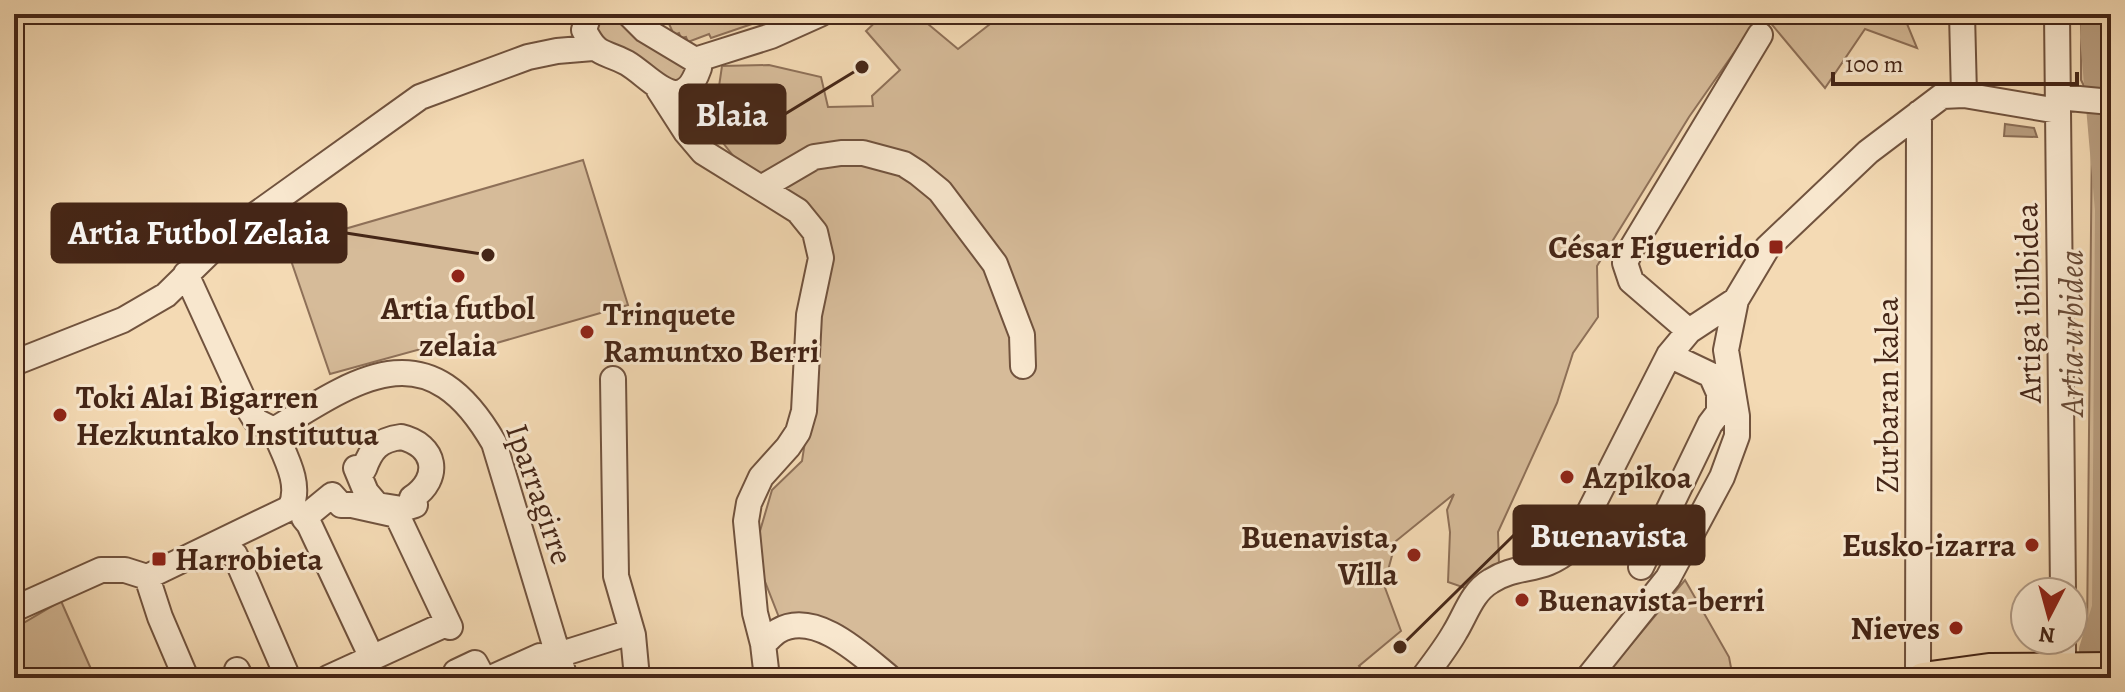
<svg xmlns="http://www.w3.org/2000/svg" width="2125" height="692" viewBox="0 0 2125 692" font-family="Alegreya,serif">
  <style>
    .green { fill: #d6bb99; stroke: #8e7058; stroke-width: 2 }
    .water { fill: #b89d7f; stroke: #8a6d55; stroke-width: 2 }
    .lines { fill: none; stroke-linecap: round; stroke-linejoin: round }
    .river { stroke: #b89d7f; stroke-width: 30 }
    .minor-casing { stroke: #71533e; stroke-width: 28 }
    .major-casing { stroke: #452617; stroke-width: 34 }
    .minor { stroke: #f8e7ce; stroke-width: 24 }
    .major { stroke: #f4dab4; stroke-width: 30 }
    .poi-dot { fill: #8f2418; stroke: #f8e7ce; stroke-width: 3 }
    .labels { text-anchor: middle; stroke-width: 6; stroke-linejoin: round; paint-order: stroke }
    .poi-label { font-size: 32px; font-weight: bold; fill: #452617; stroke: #f8e7ce; text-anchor: start }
    .street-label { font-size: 32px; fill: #452617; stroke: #f8e7ce }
    .water-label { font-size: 34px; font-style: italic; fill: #684a36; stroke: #f8e7ce }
    .leader { fill: none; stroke: #452617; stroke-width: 3 }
    .callout-dot { fill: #452617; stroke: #f8e7ce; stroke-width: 3 }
    .callout { fill: #452617; stroke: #452617; stroke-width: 3 }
    .callout-label { font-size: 34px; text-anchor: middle; font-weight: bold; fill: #fff }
  </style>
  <rect width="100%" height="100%" fill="#f4dab4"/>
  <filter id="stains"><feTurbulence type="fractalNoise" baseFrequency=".0025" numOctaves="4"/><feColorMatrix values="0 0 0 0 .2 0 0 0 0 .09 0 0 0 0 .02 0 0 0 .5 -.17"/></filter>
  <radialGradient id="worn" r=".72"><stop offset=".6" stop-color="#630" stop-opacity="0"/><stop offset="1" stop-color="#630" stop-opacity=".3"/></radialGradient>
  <!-- green -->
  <path class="green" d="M599 14H618L686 66V73L676 83 609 45 596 34Z
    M656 14H781L711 38 709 34 688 42 686 37 681 38 679 33 674 35 666 17 658 19Z
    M884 14H916L958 49 1003 14H1761L1689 117 1597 266 1598 317 1573 353 1557 403 1498 532 1499 565 1468 589 1448 582 1450 532 1447 510 1454 494 1396 541 1384 585 1401 631 1359 666 1369 678H877L831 645 782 625 760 569V531L772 490 802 461 811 403 823 243 757 186 723 143 712 134 722 66 769 65 821 77 828 107 873 106 872 96 900 70 866 31Z
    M1763 14H1903L1917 48 1865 29 1825 88Z
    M2081 14H2111V86H2084L2081 80Z
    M2092 130 2111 134V626L2087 634Z
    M583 160 628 305 448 357 428 347 330 374 286 246Z
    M1685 580 1729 657 1733 678H1603Z
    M61 601 95 678H14V657L22 624Z"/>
  <!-- water -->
  <path class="water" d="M2005 124 2034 128 2037 137 2004 136Z"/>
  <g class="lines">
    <!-- river -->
    <path class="river" d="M2094 650 2107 608 2110 210 2095 37 2096 14"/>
    <!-- minor casing -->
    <g class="minor-casing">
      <path id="minor" d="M589 14 584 30C598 58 603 50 627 63 651 77 681 120 699 68L695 60 645 30 629 14
        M1962 14 1964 95
        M2057 14 2063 592
        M695 60 771 36 820 14
        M659 90 686 132 703 152 798 211 815 232 821 258 809 315 804 411 798 432 788 447 761 477 749 503 746 521 755 613 763 644 767 678
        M2058 97 2111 102
        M761 188 814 157 841 153H863L904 164 918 173 940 191 995 264 1022 335 1023 366
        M186 274 245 403 256 421 274 430
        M1689 331 1631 281 1625 263 1633 246 1760 35
        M1669 355 1711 375 1719 393V412
        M14 363 123 320 166 295 213 249 258 213 420 97 528 57 557 51 593 48
        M613 379 616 576 633 635 637 678
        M274 430C362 375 429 330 494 443L565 678
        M401 437C436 445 442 478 412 498L415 505 402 509 377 505 366 492 356 468 364 469C371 449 379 440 401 437Z
        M235 555 288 678
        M1641 567 1710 424 1719 412
        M147 577 160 617 186 678
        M14 609 101 570H125L147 577 290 508C303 484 283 453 274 430
        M2063 640V678
        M763 644C768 640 773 634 778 631 815 609 863 656 890 678
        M558 655 631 632
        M372 658 309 524 304 518 332 495 341 505H352L397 515 450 627
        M237 670 241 678
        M328 678 448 623
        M459 678 456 672 475 663 483 678
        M491 678 540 656 545 672 531 678
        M1423 678C1434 663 1446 648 1455 632 1466 614 1472 592 1491 581 1519 563 1543 574 1571 548L1669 355 1689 331 1736 300 1767 248 1868 152 1942 96 1964 95 2058 111
        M1588 678 1668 578 1722 477 1737 436V416L1726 350 1736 300
        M1918 678 1919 113"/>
    </g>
    <!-- major casing -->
    <g class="major-casing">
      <path id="major" d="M1923 678 1989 669 2111 668"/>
    </g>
    <!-- minor -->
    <use href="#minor" class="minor"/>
    <!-- major -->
    <use href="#major" class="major"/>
  </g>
  <!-- markers -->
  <g class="poi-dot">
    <rect x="1768" y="239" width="16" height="16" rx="4"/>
    <circle cx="458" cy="276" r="8"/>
    <circle cx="587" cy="332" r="8"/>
    <circle cx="60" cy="415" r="8"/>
    <circle cx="1567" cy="477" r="8"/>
    <circle cx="2032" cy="545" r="8"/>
    <circle cx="1414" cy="555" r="8"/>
    <rect x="151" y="551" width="16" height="16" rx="4"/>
    <circle cx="1522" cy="600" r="8"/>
    <circle cx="1956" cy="628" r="8"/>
  </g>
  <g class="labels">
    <!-- poi labels -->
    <g class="poi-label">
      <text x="1760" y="258" text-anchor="end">César Figuerido</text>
      <text x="458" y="319" text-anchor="middle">Artia futbol<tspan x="458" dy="37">zelaia</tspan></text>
      <text x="603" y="325">Trinquete<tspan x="603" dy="37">Ramuntxo Berri</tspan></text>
      <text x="76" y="408">Toki Alai Bigarren<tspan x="76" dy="37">Hezkuntako Institutua</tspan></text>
      <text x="1583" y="488">Azpikoa</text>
      <text x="1398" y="548" text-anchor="end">Buenavista,<tspan x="1398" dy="37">Villa</tspan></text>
      <text x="2016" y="556" text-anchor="end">Eusko-izarra</text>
      <text x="175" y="570">Harrobieta</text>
      <text x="1538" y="611">Buenavista-berri</text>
      <text x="1940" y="639" text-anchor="end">Nieves</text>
    </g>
    <!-- street labels -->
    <g class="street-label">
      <text transform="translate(2028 303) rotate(-91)" y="11">Artiga ibilbidea</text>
      <text transform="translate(1887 395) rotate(-90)" y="11">Zurbaran kalea</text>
      <text transform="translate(540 494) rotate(71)" y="11">Iparragirre</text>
    </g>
    <!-- water labels -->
    <g class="water-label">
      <text transform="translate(2071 333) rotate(-90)" y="12">Artia urbidea</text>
    </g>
  </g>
  <!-- callouts -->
  <path class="leader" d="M862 67L785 114M488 255L346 233M1400 647L1514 535"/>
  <g class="callout-dot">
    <circle cx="862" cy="67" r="8"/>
    <circle cx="488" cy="255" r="8"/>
    <circle cx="1400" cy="647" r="8"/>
  </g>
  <g class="callout">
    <rect x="680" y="85" width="105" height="58" rx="8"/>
    <rect x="52" y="204" width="294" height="58" rx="8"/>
    <rect x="1514" y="506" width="190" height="58" rx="8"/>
  </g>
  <g class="callout-label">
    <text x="732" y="126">Blaia</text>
    <text x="199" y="244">Artia Futbol Zelaia</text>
    <text x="1609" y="547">Buenavista</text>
  </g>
  <!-- margin -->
  <rect width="2125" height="692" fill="none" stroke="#f4dab4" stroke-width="48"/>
  <rect x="16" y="16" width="2093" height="660" fill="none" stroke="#452617" stroke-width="4"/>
  <rect x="24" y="24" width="2077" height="644" fill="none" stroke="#452617" stroke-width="2"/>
  <!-- north arrow -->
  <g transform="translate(2049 616) rotate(186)"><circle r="38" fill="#f8e7ce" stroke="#b09a85" stroke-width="2"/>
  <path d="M0-6L14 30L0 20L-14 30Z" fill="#8f2418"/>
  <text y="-12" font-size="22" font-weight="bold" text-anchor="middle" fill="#452617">N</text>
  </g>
  <!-- scale -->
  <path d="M1833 72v12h244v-12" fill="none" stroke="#452617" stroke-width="4"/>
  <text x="1845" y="72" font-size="24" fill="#452617" stroke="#f8e7ce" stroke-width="6" paint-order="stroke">100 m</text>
  <rect width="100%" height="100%" filter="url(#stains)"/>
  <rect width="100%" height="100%" fill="url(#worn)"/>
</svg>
